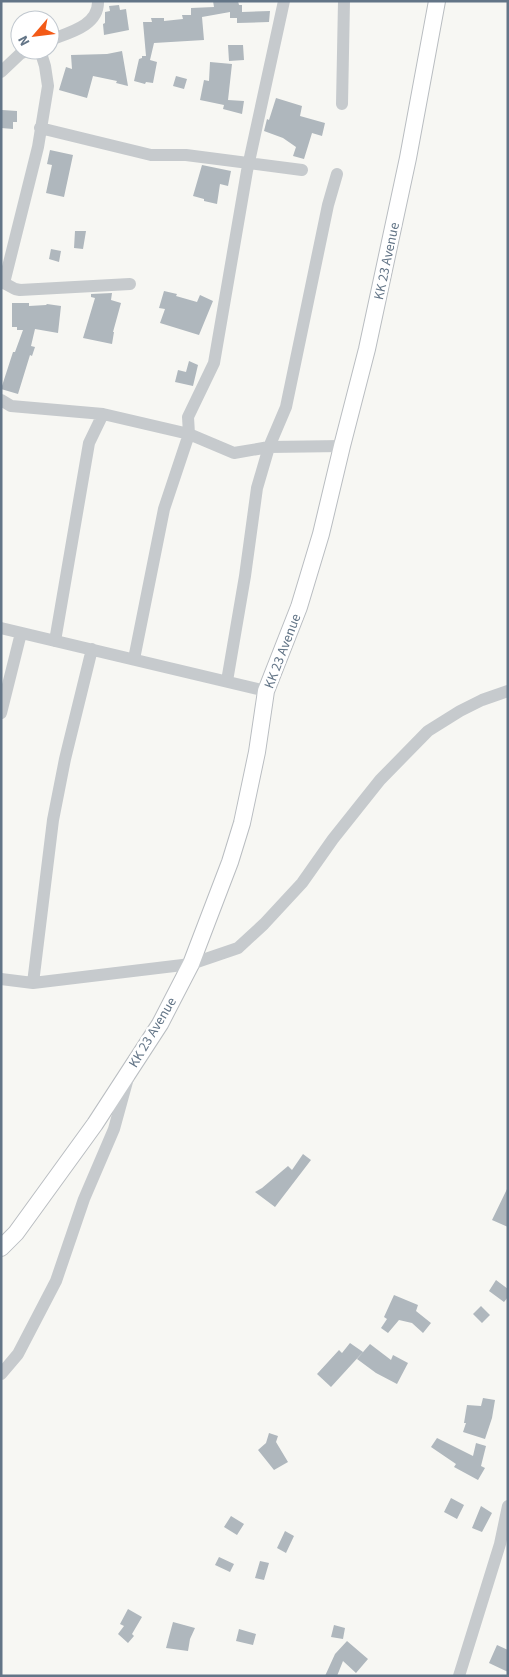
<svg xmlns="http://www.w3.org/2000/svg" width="509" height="1677" viewBox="0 0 509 1677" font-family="'Source Sans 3',sans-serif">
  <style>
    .building { fill: #afb7bd }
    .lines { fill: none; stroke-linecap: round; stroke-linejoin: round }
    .major-casing { stroke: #b9bdc1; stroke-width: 18 }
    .minor { stroke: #c6cacd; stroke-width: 12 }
    .major { stroke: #fff; stroke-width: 16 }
    .labels { text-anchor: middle; stroke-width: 5; stroke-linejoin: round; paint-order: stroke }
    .street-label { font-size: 14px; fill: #637587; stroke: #fff }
  </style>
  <rect width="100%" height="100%" fill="#f7f7f3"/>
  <!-- building -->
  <path class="building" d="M213 1H238L239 5H242V12L270 11 269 22 237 23V18H230V12L202 17 204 40 154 43 150 60 157 62 153 83 146 82 145 84 134 81 139 59 142 58V56H146L143 22H152L151 18H164V21L183 19 182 15H191V8L214 7Z
    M119 5 120 10 126 9 129 30 104 35 103 24 105 23V12L110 11 109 6Z
    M228 45H243L244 60 229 61Z
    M122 51 128 86 116 83 117 81 93 76 87 98 59 90 66 67 72 69 71 55 107 54Z
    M210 62 232 64 228 100 244 101 242 114 223 109 224 105 200 100 204 80 209 81Z
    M176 76 187 79 184 89 173 86Z
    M276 98 302 106 300 116 325 123 322 136 312 133 304 159 293 156 296 147 283 138 264 131 267 119 269 120Z
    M2 110 17 111V122H13V129L1 128Z
    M50 150 73 155 64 197 46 193 52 165 47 164Z
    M202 165 231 171 228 186 220 184 217 204 204 201V199L193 196Z
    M75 231H86L83 249 74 248Z
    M51 249 61 251 59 262 49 259Z
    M164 291 177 294 176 296 197 302 200 295 213 301 199 335 160 323 165 309 159 308Z
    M112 293 111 300 121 303 113 332H114L112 344 83 338 95 298 91 297V294Z
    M12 303H29V306L46 305 47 304 61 306 58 333 35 329 31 346 35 347 32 356 30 355 18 394 1 389 13 352H15L23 330H17V327H12Z
    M189 361 198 365 193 386 175 382 178 370 186 372Z
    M303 1154 311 1160 275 1207 255 1192 262 1188 288 1166 292 1170Z
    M508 1187V1227L492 1220Z
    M496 1280 508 1289V1297L504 1302 489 1291Z
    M394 1295 418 1305 416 1311 431 1323 423 1333 412 1323 399 1320 388 1333 381 1328 387 1319 384 1317Z
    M481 1306 490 1315 482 1323 473 1314Z
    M350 1343 363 1352 331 1387 317 1374 339 1350 342 1353Z
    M370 1344 391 1360 393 1355 408 1363 397 1384 376 1373 357 1359Z
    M483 1398 495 1400 492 1418 485 1439 463 1432 466 1423H464L467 1405 481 1406Z
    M269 1433 278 1436 276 1442 288 1462 274 1470 258 1450 266 1443Z
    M437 1438 473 1456 476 1443 486 1446 481 1466 485 1468 478 1480 454 1467 456 1464 431 1447Z
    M451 1498 464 1505 457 1519 444 1512Z
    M481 1506 492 1513 482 1532 472 1528Z
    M231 1516 244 1524 237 1535 224 1527Z
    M285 1531 294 1536 286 1553 277 1548Z
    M219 1557 234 1564 230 1572 215 1565Z
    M260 1561 269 1563 264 1580 255 1578Z
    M128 1609 142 1617 132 1634 134 1636 128 1643 118 1634 124 1626 120 1624Z
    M173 1622 195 1628 190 1639 188 1651 166 1648Z
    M334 1625 345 1628 343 1639 331 1637Z
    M239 1629 256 1634 253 1645 236 1641Z
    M347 1641 368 1659 356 1673 343 1661 337 1676H325L335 1654Z
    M497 1645 508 1650V1672L489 1663Z"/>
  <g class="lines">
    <!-- major casing -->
    <g class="major-casing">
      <path id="major" d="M1 1248 16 1233 95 1124 160 1024 191 964 230 862 242 823 257 752 266 691 299 607 321 534 342 446 367 349 408 158 437 1"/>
    </g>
    <!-- minor -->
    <path class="minor" d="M50 40C68 33 99 26 98 1
      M40 50 45 66 48 86 38 147 4 283 15 289 20 290 130 284
      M1 72 20 54 28 50
      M342 104 344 1
      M40 128 151 155H186L302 170
      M1 400 11 406 103 414 189 434 234 453 269 447 342 446
      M1 628 266 691
      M55 641 89 443 103 414
      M134 659 164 509 189 434 188 417 214 363 247 171 284 1
      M227 681 245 576 257 488 269 447 286 407 328 205 337 174
      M1 713 21 633
      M1 979 33 983 191 964 238 948 264 924 302 883 333 839 380 780 428 731 460 711 482 700 508 691
      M33 983 53 820 65 759 92 649
      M1 1374 18 1354 56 1281 84 1199 114 1129 128 1078
      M459 1676 500 1544 508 1506"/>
    <!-- major -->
    <use href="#major" class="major"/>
  </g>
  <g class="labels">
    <!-- street labels -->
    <g class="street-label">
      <text transform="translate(386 261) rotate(-78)" y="5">KK 23 Avenue</text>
      <text transform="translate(282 651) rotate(-69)" y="5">KK 23 Avenue</text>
      <text transform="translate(152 1032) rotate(-59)" y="5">KK 23 Avenue</text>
    </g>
  </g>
  <!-- border -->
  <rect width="509" height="1677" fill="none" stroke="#637587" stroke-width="5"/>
  <!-- north arrow -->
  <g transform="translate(35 35) rotate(242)"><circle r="24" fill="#ffffff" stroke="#c1c8cf"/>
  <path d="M0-4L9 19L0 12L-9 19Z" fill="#f35a17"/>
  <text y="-8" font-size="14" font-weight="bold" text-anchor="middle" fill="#637587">N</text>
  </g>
</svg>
